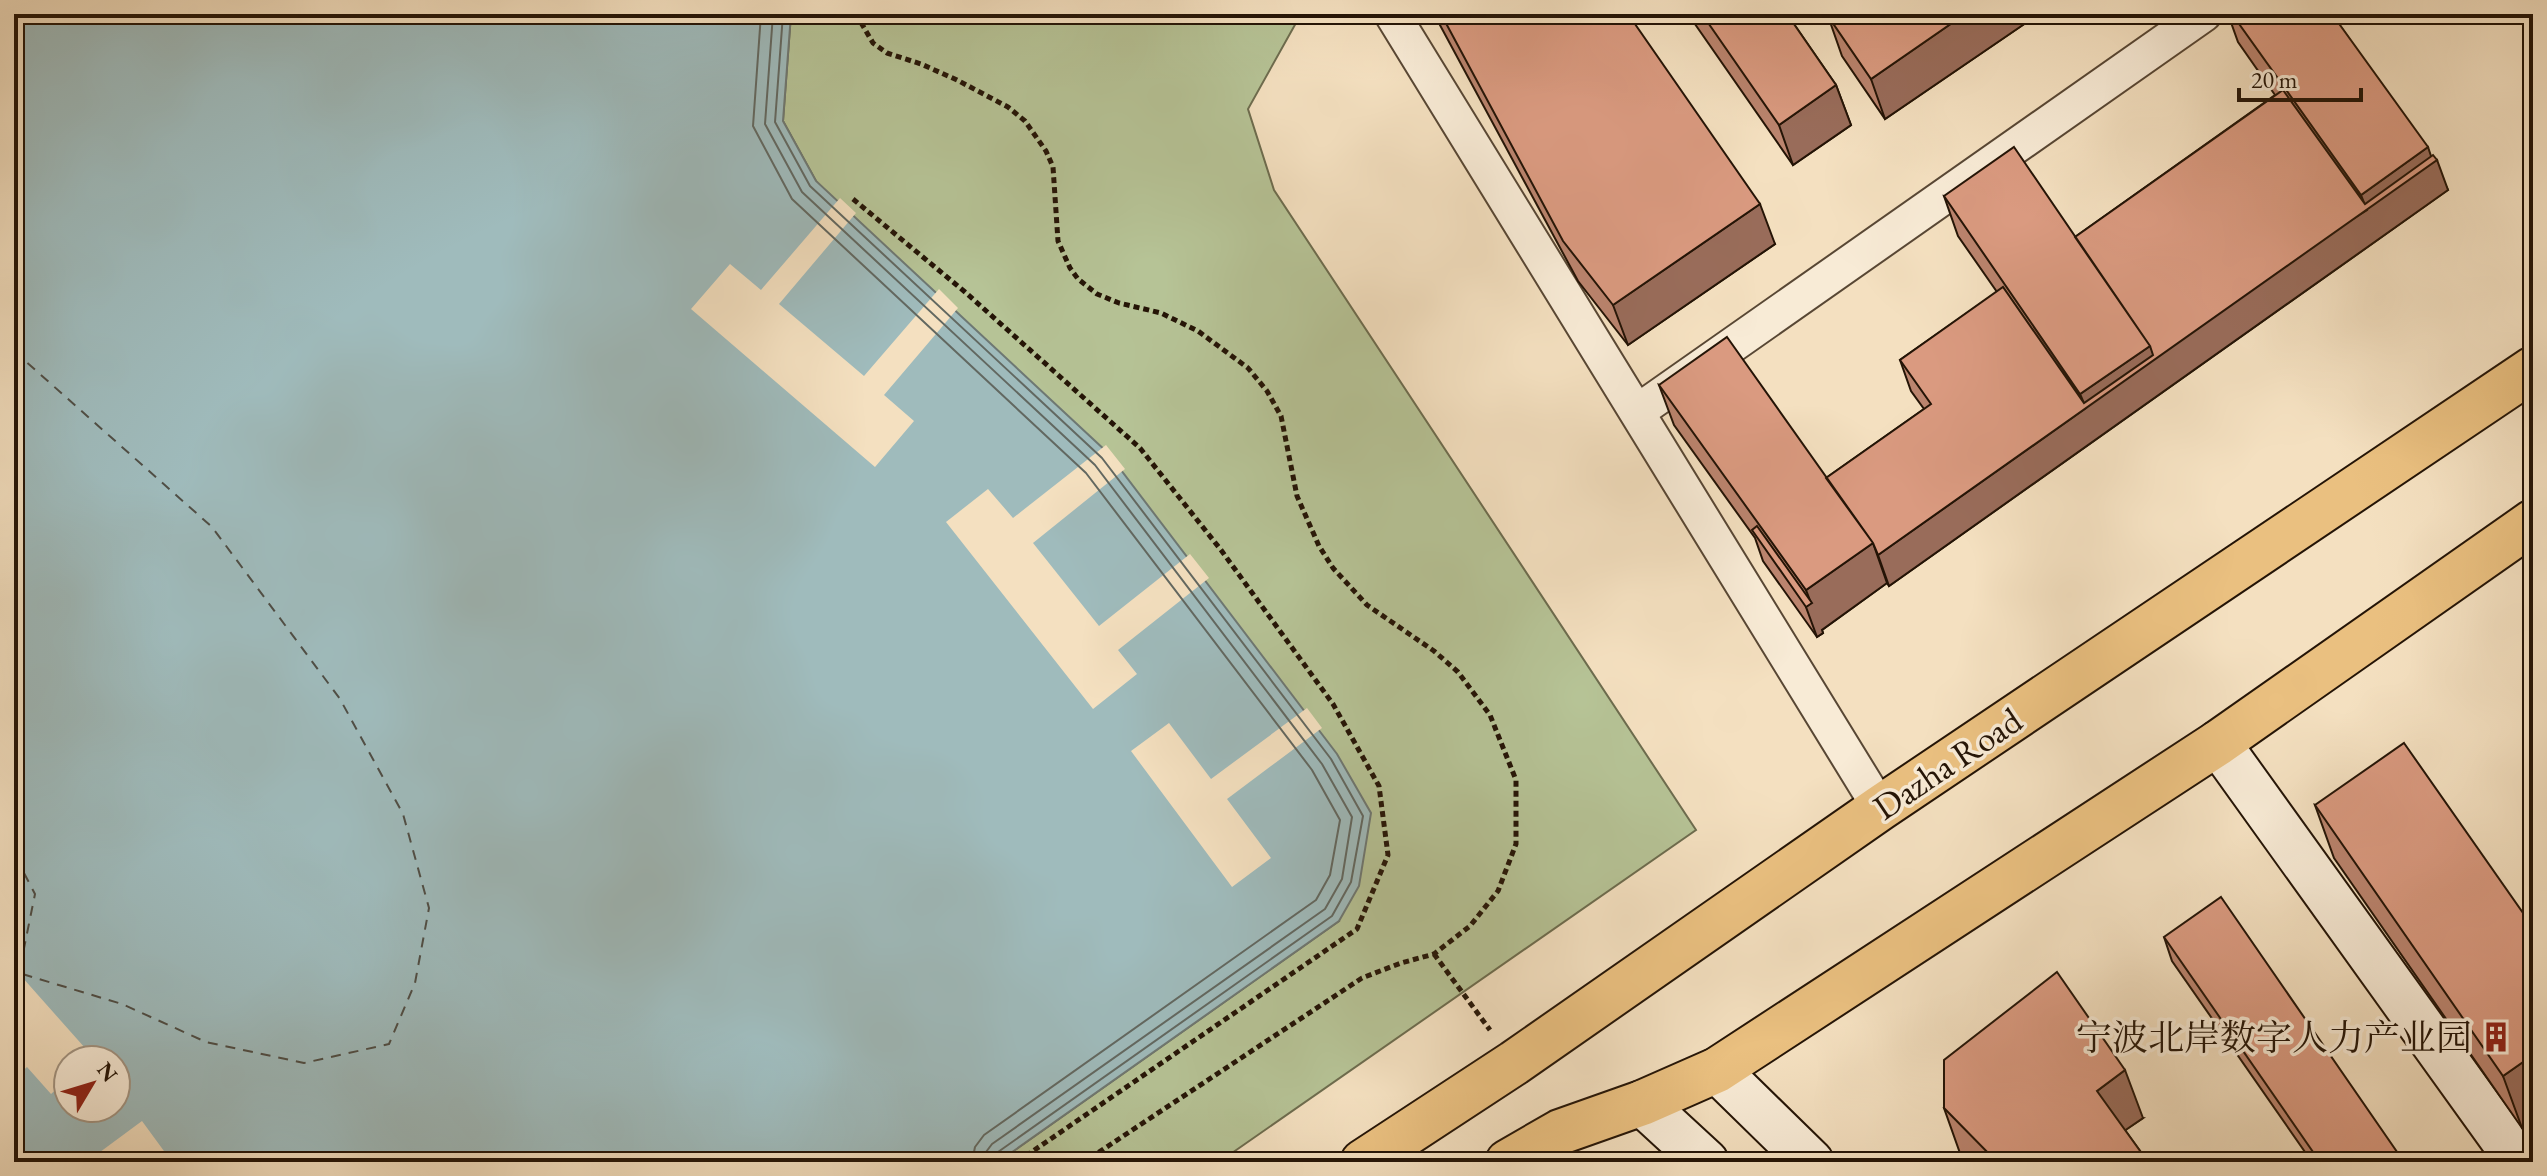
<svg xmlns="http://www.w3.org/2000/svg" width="2547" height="1176" viewBox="0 0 2547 1176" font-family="'EB Garamond','Noto Serif SC',serif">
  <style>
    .green { fill: #b6c396; stroke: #6d6c4e; stroke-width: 2 }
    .water { fill: #9fbbbc; stroke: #6e7873; stroke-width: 2; fill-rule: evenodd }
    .pier { fill: #f4e0c0 }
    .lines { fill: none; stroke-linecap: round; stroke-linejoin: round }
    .shore { stroke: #626861; stroke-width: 2 }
    .ferry { stroke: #4f4e46; stroke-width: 2; stroke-dasharray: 10 8; stroke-linecap: butt }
    .street-casing { stroke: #584734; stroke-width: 38 }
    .secondary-casing { stroke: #241406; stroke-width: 48 }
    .primary-casing { stroke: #241406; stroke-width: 48 }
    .path { stroke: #241406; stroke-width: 5; stroke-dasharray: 6 4; stroke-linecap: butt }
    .street { stroke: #f8ebd6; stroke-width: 34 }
    .secondary { stroke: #f8ebd6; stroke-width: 44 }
    .primary { stroke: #eac080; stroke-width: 44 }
    .wall { fill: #bb846e; stroke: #241406; stroke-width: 2 }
    .shaded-wall { fill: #996c5a; stroke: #241406; stroke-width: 2 }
    .building { fill: #da9a80; stroke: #241406; stroke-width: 2 }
    .labels { text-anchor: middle; stroke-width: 7; stroke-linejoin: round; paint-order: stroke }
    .street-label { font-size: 36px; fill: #241406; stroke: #f8ebd6 }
    .poi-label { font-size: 36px; fill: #241406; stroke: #f8ebd6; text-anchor: end }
  </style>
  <rect width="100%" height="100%" fill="#f4e0c0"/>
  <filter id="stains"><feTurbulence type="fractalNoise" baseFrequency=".0025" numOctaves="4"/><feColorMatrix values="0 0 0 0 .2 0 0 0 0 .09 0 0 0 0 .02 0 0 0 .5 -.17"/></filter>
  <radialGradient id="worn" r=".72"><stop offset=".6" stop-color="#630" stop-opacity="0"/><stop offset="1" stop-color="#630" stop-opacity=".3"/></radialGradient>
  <!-- green -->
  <path class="green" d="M791 14H1301L1248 109 1274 190 1696 830 1219 1162H998L1339 921 816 181 783 121Z"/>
  <!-- water -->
  <path class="water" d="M14 14H791L783 121 816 181 1108 453 1337 754 1371 813 1359 886 1339 921 998 1162H14ZM68 1060H116V1108H68Z"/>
  <!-- pier -->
  <path class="pier" d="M840 198 856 213 779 304 864 376 939 289 958 308 884 395 914 421 875 467 691 309 730 264 761 290Z
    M1106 445 1125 469 1033 543 1099 626 1190 554 1209 578 1118 650 1137 674 1093 709 946 522 988 489 1013 518Z
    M1307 708 1322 728 1227 799 1271 858 1232 887 1131 751 1169 723 1211 779Z
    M14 968 93 1057 90 1060H68V1079L51 1094 27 1067 14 1079Z
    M142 1121 172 1162H101L96 1155Z"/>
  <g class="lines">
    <!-- shore -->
    <path class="shore" d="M761 14 753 126 792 199 1086 473 1312 770 1340 820 1330 875 1316 900 984 1135 975 1147 972 1162
      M773 14 765 124 802 192 1095 465 1322 764 1352 817 1342 879 1325 909 992 1144 986 1152 984 1162
      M783 14 775 122 810 186 1102 458 1331 759 1363 816 1351 882 1332 916 998 1152 994 1162"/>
    <!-- ferry -->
    <path class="ferry" d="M14 351 212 527 340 699 403 814 429 908 415 983 389 1044 304 1063 206 1042 122 1004 19 973 35 894 14 854"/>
    <!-- street casing -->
    <g class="street-casing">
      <path id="street" d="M1392 14 1880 808
        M1637 412 2204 14"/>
    </g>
    <!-- secondary casing -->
    <g class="secondary-casing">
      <path id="secondary" d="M2218 743 2519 1162
        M1717 1070 1811 1162
        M1642 1103 1706 1162"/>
    </g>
    <!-- primary casing -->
    <g class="primary-casing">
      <path id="primary" d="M1363 1162 1514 1063 1880 808 2533 369
        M1508 1162 1560 1132 1642 1103 1717 1070 2218 743 2533 522"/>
    </g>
    <!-- path -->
    <path class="path" d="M856 14 873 43 887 53 921 64 957 80 1008 107 1025 121 1046 151 1053 167 1058 241 1070 268 1078 279 1097 294 1119 303 1161 313 1198 331 1248 368 1267 391 1281 416 1297 496 1319 546 1333 568 1367 605 1434 651 1458 672 1490 715 1516 780V844L1498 891 1470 926 1434 954 1401 963 1362 978 1084 1162
      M853 199 965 292 1140 448 1221 550 1333 704 1379 786 1388 855 1357 929 1017 1162
      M1434 954 1490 1030"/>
    <!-- street -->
    <use href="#street" class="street"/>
    <!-- secondary -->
    <use href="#secondary" class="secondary"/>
    <!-- primary -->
    <use href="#primary" class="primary"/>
  </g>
  <!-- wall -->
  <path class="wall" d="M1434 14H1628L1775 244 1628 345 1578 281Z
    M1688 14H1787L1836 85 1851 125 1793 165Z
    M2039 14 1885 119 1842 56 1828 16Z
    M2228 14H2332L2431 157 2448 190 1889 586 1887 583 1822 630 1823 633 1817 637 1763 561 1755 538 1674 425 1659 385 1826 478 1924 409 1911 391 1900 360 1997 292 1958 236 1944 196 2075 237 2275 95 2238 42Z
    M2315 805 2528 920 2533 916V1121L2522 1128 2334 858Z
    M2164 937 2404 1162H2312L2172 961Z
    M1944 1108 2143 1118 2125 1130 2148 1162H1967L1961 1156Z"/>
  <!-- shaded-wall -->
  <path class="shaded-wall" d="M1965 14H2039L1885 119 1871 79Z
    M1836 85 1851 125 1793 165 1779 125Z
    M2428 147 2433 162 2437 160 2448 190 1889 586 1878 555 2086 408 2080 394 2150 346 2367 210 2361 195Z
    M1760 204 1775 244 1628 345 1613 305Z
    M1873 543 1887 583 1822 630 1823 633 1817 637 1806 607 1811 603 1806 590Z
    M2533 1055V1121L2522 1128 2503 1076Z
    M2125 1070 2143 1118 2114 1138 2097 1091Z"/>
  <!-- building -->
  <path class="building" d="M1441 14H1628L1760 204 1613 305 1563 241Z
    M1702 14H1787L1836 85 1779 125Z
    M1830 14H1965L1871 79 1828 16Z
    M2232 14H2332L2428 147 2361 195Z
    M2283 90 2365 204 2433 155 2437 160 1878 555 1873 543 1826 478 1931 404 1900 360 2003 287 2084 403 2153 355 2150 346 2075 237Z
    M2014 147 2150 346 2080 394 1944 196Z
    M1727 337 1873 543 1806 590 1659 385Z
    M1757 526 1812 603 1806 607 1752 530Z
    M2404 743 2528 920 2533 916V1055L2503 1076 2315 805Z
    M2221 897 2404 1162H2320L2164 937Z
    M2057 972 2125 1070 2097 1091 2148 1162H1997L1944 1108V1060Z"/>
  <!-- icons -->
  <defs>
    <g id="building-bare" transform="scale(2.4)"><path d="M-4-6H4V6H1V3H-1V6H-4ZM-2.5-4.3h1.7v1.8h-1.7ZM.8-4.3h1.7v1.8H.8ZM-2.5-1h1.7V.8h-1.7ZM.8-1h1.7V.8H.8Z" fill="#8f2418" stroke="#f8ebd6" stroke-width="2.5" paint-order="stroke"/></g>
  </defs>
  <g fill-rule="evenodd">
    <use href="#building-bare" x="2496" y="1037"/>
  </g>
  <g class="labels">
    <!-- street labels -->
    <g class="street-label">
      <text transform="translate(1947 763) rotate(-34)" y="13">Dazha Road</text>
    </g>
    <!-- poi labels -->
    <g class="poi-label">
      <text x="2472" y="1050">宁波北岸数字人力产业园</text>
    </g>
  </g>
  <!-- margin -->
  <rect width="2547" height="1176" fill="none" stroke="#f4e0c0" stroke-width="48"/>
  <rect x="16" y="16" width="2515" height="1144" fill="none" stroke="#241406" stroke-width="4"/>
  <rect x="24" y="24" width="2499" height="1128" fill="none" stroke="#241406" stroke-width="2"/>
  <!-- north arrow -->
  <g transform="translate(92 1084) rotate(52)"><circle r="38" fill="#f8ebd6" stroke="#a39583" stroke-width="2"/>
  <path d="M0-6L14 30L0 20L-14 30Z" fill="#8f2418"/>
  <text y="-12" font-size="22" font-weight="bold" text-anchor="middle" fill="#241406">N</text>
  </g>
  <!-- scale -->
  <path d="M2239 88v12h122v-12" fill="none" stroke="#241406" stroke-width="4"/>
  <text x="2251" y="88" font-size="24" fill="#241406" stroke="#f8ebd6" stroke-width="6" paint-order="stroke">20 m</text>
  <rect width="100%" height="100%" filter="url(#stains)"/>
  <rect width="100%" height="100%" fill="url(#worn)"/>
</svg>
